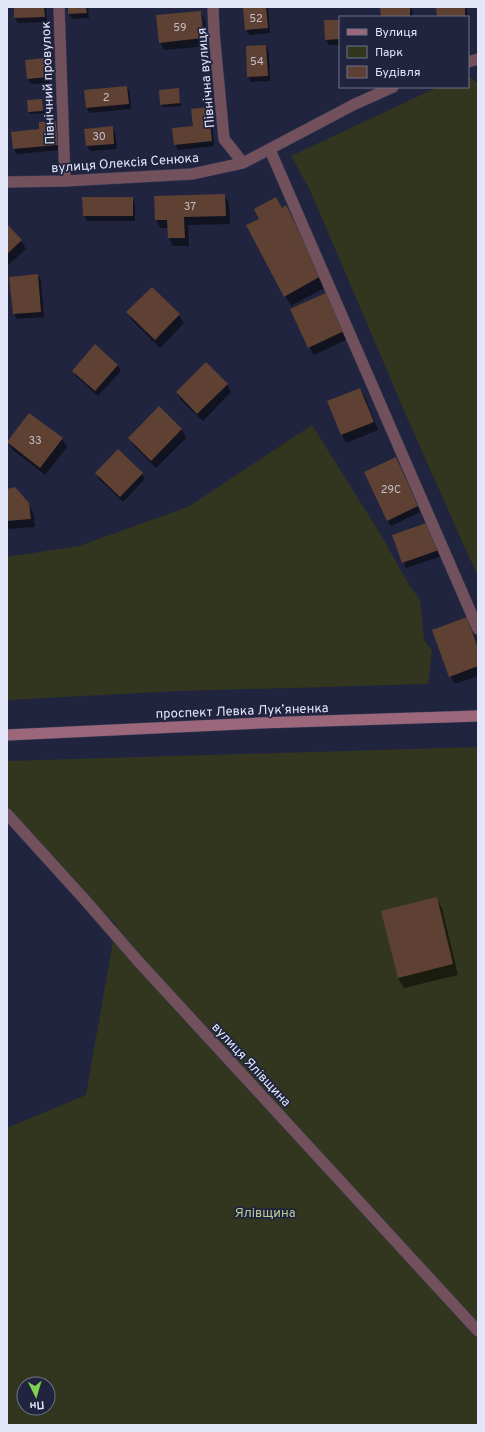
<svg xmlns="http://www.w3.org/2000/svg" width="485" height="1432" viewBox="0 0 485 1432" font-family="Overpass,sans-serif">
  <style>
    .green { fill: #32361f; fill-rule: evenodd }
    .shadow { fill: #0007; fill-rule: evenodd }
    .building { fill: #5e4133 }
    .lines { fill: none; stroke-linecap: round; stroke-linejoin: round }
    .minor-casing { stroke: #3b3f58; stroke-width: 12 }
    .secondary-casing { stroke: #3b3f58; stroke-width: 12 }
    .minor { stroke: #72505c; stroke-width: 11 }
    .secondary { stroke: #9c677b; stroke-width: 11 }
    .labels { text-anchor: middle; stroke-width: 3.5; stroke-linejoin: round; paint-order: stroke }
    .number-label { font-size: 11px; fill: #c1bdc7 }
    .street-label { font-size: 13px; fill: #e2e6f8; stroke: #20243e }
    .park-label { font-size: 13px; fill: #bec990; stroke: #20243e }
  </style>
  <rect width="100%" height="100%" fill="#20243e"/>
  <!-- green -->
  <path class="green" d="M468 76 478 83V577L406 415 310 190 291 156 438 87H468Z
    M312 425 381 535 408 583 420 600 424 640 432 651 428 684 179 691 7 700V557L79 546 188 507Z
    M478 747V1425H7V1128L86 1095 116 924 76 886 7 807V761ZM24 1384H48V1408H24Z"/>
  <!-- shadow -->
  <path class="shadow" d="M15 7H46L47 22 18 23 15 18Z
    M69 7H88L89 18 72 19 69 14Z
    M244 7H268L270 33 250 35 246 30Z
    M381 7H412L413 17H382Z
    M437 7H467V17H438Z
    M200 12 205 20 207 46 164 50 160 42ZM201 19H203L205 43H203Z
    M340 21V45H329L326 40Z
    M266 46 269 52 270 81 251 82 248 76Z
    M45 59 48 65 50 83 31 84 28 79 26 61Z
    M127 87 130 92 131 109 90 113 86 107Z
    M178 89 181 106 163 107 161 105Z
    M41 100 44 113 30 114 29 112Z
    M208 108 211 113 214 146 178 150 175 144 194 127Z
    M55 122 58 127 60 150 17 154 14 149Z
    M112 127 115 133 117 149 90 151 87 146Z
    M224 195 229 203 230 224 188 225 189 246H173L169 238 168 228H161L156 220Z
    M132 198 135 204V221H87L84 215Z
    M286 206 326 287 291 306 285 296 282 209Z
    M7 226 21 241 26 249 7 266Z
    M38 275 41 281 44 317 17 319 14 314 10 278Z
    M152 288 179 315 184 323 160 348 132 320 128 312Z
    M328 293 350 338 314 355 309 347Z
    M95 346 118 366 121 371 98 396 76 376 73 371Z
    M227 384 231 392 203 421 181 400 177 392Z
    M360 389 365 397 378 430 346 443 342 435 329 402Z
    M159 408 182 430 186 438 156 468 134 446 129 438Z
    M62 439 67 447 45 475 13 450 8 442Z
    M118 451 142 474 145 479 123 502 99 479 96 473Z
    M398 464 420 512 391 526 387 520Z
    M7 490 28 503 33 512 35 527 7 529Z
    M429 523 442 556 406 568 394 536Z
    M466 618 471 626 478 646V676L455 684 450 676Z
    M436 898 442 908 458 975 404 988 398 978Z"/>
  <!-- building -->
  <path class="building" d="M14 7H44L45 17 14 18Z
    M68 7H86L87 13 68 14Z
    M243 7H266L268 28 245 30Z
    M380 7H410V17H381Z
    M436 7H465V17H437Z
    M201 11 203 38 159 43 156 15Z
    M324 20H340V39L325 40Z
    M266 45 268 76 247 77 246 46Z
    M46 58 48 77 27 79 25 60Z
    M127 86 129 104 86 108 84 90Z
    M179 88 180 103 160 105 159 90Z
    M42 99 43 111 28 112 27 100Z
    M208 107 212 141 174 145 172 128 193 126 191 109Z
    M56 121 58 145 13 149 11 132 39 129V122Z
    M113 126 114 144 86 146 84 129Z
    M225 194 226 216 184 217 185 238H168L167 220H155L154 196Z
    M82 197H133V216H83Z
    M276 197 282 208 286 205 321 276 284 297 246 225 259 219 254 209Z
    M7 224 22 240 7 254Z
    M38 274 41 312 13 314 9 277Z
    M152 287 180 314 155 340 126 312Z
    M328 292 346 330 308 348 290 309Z
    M95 344 118 365 95 391 72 371Z
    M206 362 228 384 197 414 176 392Z
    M360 388 374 422 341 435 327 401Z
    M159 406 182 429 151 461 128 438Z
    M29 413 63 438 40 468 7 442Z
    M118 449 143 473 120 497 95 473Z
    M396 457 418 506 387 521 364 472Z
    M15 487 29 503 31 519 7 521V489Z
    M429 522 439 550 402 563 392 535Z
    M467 617 478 648V666L449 677 432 630Z
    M437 897 453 964 398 978 381 911Z"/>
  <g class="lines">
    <!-- minor casing -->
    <g class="minor-casing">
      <path id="minor" d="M59 7 65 181
        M213 7 214 32 224 139 243 163
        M468 62 478 59
        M270 150 478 629
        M7 182 65 181 192 174 243 163 353 105 393 87
        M7 814 85 900 138 961 478 1331"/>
    </g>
    <!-- secondary casing -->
    <g class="secondary-casing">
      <path id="secondary" d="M7 735 259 723 478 716"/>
    </g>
    <!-- minor -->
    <use href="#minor" class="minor"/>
    <!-- secondary -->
    <use href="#secondary" class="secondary"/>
  </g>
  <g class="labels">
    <!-- number labels -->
    <g class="number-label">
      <text x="256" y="22">52</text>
      <text x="180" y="31">59</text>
      <text x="257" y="65">54</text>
      <text x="106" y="101">2</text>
      <text x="99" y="140">30</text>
      <text x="190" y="210">37</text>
      <text x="35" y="444">33</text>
      <text x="391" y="493">29С</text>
    </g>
    <!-- street labels -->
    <g class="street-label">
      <text transform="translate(205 78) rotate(-95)" y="5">Північна вулиця</text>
      <text transform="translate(47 83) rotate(-92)" y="5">Північний провулок</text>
      <text transform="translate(125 162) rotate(-4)" y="5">вулиця Олексія Сенюка</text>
      <text transform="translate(242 710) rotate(-2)" y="5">проспект Левка Лукʼяненка</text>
      <text transform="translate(252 1064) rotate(47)" y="5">вулиця Ялівщина</text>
    </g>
    <!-- park labels -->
    <g class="park-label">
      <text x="265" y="1217">Ялівщина</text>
    </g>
  </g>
  <!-- border -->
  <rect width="485" height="1432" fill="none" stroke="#e2e6f8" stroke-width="16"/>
  <!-- legend -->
  <rect x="339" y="16" width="130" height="72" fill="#20243e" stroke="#6e7288"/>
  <rect x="347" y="29" width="20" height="6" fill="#9c677b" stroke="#6e7288"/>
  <text x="375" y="36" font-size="12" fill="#e2e6f8">Вулиця</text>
  <rect x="347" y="46" width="20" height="12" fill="#32361f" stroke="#6e7288"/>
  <text x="375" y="56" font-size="12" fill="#e2e6f8">Парк</text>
  <rect x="347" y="66" width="20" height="12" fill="#5e4133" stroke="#6e7288"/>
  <text x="375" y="76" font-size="12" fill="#e2e6f8">Будівля</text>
  <!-- north arrow -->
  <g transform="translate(36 1396) rotate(175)"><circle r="19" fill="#20243e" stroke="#6e7288"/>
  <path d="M0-3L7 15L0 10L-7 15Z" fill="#82d04f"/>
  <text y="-6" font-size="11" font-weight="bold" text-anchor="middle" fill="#e2e6f8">Пн</text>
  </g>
</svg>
